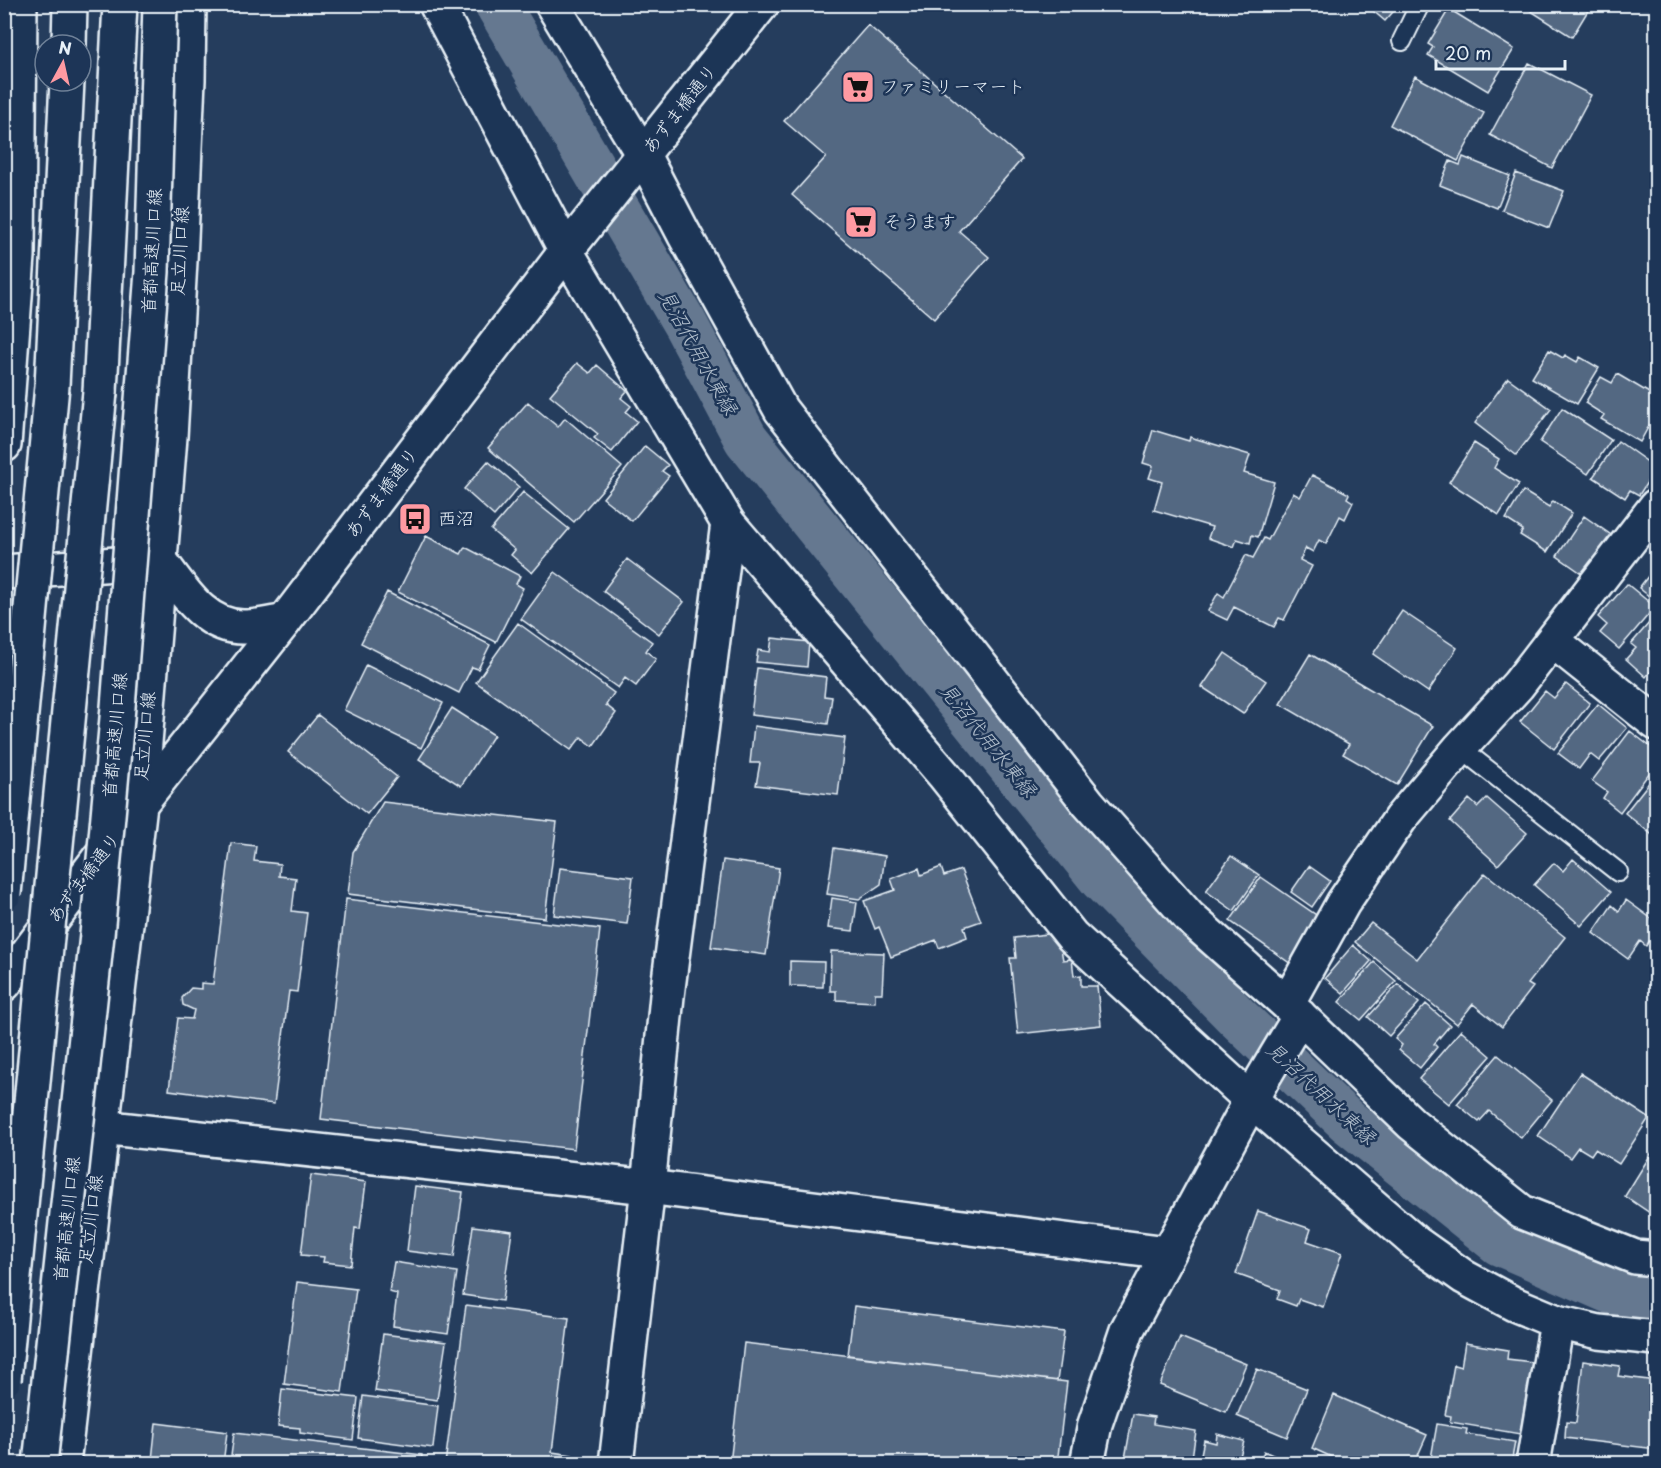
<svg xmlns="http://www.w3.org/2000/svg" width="1661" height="1468" viewBox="0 0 1661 1468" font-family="'Playpen Sans','Klee One',sans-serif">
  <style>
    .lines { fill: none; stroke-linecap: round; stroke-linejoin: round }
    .canal { stroke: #657890; stroke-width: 45 }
    .building { fill: #536782; stroke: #e8f1f8; stroke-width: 1.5 }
    .service-casing { stroke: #e8f1f8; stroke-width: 22 }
    .minor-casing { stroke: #e8f1f8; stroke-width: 38 }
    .tertiary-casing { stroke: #e8f1f8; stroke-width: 38 }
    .secondary-casing { stroke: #e8f1f8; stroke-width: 38 }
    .motorway-casing { stroke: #e8f1f8; stroke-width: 38 }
    .service { stroke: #1d3557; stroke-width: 18 }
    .minor { stroke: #1d3557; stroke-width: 33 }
    .tertiary { stroke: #1d3557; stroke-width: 33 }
    .secondary { stroke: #1d3557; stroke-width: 33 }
    .motorway { stroke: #1d3557; stroke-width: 33 }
    .motorway-bridge-casing { stroke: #e8f1f8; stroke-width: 38; stroke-linecap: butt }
    .motorway-bridge { stroke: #1d3557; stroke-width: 33 }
    .labels { text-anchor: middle; stroke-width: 5; stroke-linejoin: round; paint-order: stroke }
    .poi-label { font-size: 18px; fill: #e8f1f8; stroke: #1d3557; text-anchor: start }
    .street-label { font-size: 18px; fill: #e8f1f8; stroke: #1d3557 }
    .water-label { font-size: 20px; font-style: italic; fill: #b4c1ce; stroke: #1d3557 }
  </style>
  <rect width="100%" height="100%" fill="#253d5d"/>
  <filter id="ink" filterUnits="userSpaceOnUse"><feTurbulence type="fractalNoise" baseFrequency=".0167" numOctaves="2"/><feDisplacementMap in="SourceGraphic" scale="12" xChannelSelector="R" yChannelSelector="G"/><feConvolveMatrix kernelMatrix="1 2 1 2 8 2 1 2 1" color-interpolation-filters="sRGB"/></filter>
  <g filter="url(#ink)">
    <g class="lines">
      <!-- canal -->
      <path class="canal" d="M497 4 685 324 746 439 1102 880 1237 1017 1347 1121 1499 1243 1621 1296 1656 1300"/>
    </g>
    <!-- building -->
    <path class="building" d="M1365 4H1400L1385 21Z
      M1520 4H1592L1572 37Z
      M1449 9 1514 49 1488 91 1428 55 1433 47 1428 44Z
      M868 25 1022 159 959 231 989 257 934 319 792 195 826 157 784 121Z
      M1529 63 1591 95 1552 168 1490 135Z
      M1415 76 1484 113 1458 161 1390 125Z
      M1463 157 1510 176 1497 208 1440 185 1450 161 1460 165Z
      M1516 173 1564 191 1549 228 1502 210Z
      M1549 350 1563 358 1565 355 1577 362 1580 357 1599 368 1577 404 1532 378Z
      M577 363 590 373 597 365 627 391 621 398 631 406 626 412 637 421 612 452 594 438 598 434 550 395Z
      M1617 374 1656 397V413L1640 442 1601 419 1604 415 1585 403 1601 377 1612 383Z
      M1508 378 1551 409 1516 455 1475 423Z
      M528 402 558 427 565 418 622 467 574 522 488 448Z
      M1562 408 1611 440 1588 474 1540 442Z
      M1153 430 1189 441 1190 437 1250 455 1244 473 1274 482 1258 537 1252 535 1250 543 1237 539 1234 547 1208 538 1212 527 1154 510 1162 482 1149 478 1153 466 1143 463Z
      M1618 441 1656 468 1639 495 1630 490 1625 498 1593 477Z
      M1474 443 1499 459 1494 468 1519 484 1499 515 1449 482Z
      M645 446 668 465 662 471 669 476 632 521 603 498Z
      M488 461 519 487 494 516 464 489Z
      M1312 475 1349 494 1347 498 1353 502 1345 519 1340 516 1326 544 1319 540 1313 552 1306 548 1300 560 1312 566 1284 620 1279 618 1274 627 1234 607 1227 620 1208 611 1218 593 1224 597 1246 555 1253 558 1264 538 1268 540 1293 493 1300 497Z
      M1523 491 1549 507 1553 501 1572 513 1547 552 1520 535 1523 530 1506 519Z
      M523 492 569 529 532 573 511 555 515 550 491 530Z
      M1584 516 1614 537 1587 577 1557 556Z
      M426 536 461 554 465 547 520 576 516 584 523 588 496 642 398 592Z
      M627 559 684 602 659 634 603 591Z
      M1656 566V602L1639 588Z
      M555 572 652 642 646 651 656 659 636 686 625 678 618 688 521 619Z
      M1627 584 1655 607 1619 649 1600 633 1607 625 1598 617Z
      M387 592 490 645 478 669 472 667 459 693 361 643Z
      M1402 611 1457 648 1428 692 1373 654Z
      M1656 615V665L1646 677 1626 659 1636 648 1631 644Z
      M518 623 614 693 606 705 616 713 593 746 581 737 571 750 476 682Z
      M772 638 809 642 807 667 756 662 758 650 770 652Z
      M1225 653 1266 681 1243 714 1202 687Z
      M1310 654 1433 726 1397 785 1343 754 1349 744 1280 704Z
      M366 665 443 703 421 748 344 710Z
      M757 668 826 677 824 696 832 697 828 724 751 715Z
      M1566 684 1590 703 1554 749 1520 722 1545 691 1554 698Z
      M1598 704 1627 728 1599 761 1590 754 1579 769 1558 753Z
      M452 708 494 735 461 786 419 759Z
      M318 715 397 777 367 814 288 752Z
      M754 726 845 738 838 795 756 785 760 763H750Z
      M1630 731 1656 751V764L1620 812 1603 798 1607 792 1592 781Z
      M1656 774V838L1625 813Z
      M1487 798 1527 833 1498 865 1450 821 1469 799 1478 807Z
      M383 802 557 822 545 918 348 894 353 852Z
      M231 843 256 846 254 861 280 864 279 876 296 878 292 911 307 913 297 992 289 991 274 1104 169 1090 178 1018 192 1019 194 1010 183 1005 182 998 191 988 201 989V983L213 984Z
      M834 848 885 856 881 884 859 899 827 894Z
      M1231 856 1259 875 1234 911 1206 891Z
      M1573 859 1611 892 1581 926 1534 885 1554 863 1563 871Z
      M723 860 779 868 766 955 711 947Z
      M1309 866 1330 881 1312 907 1291 892Z
      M941 867 944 876 961 870 981 921 964 927 967 937 939 948 936 940 891 957 879 927 875 929 864 901 895 890 891 879 919 868 921 875Z
      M560 868 633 877 627 924 554 915Z
      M1485 873 1565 937 1528 984 1533 987 1502 1027 1473 1004 1457 1024 1355 942 1371 923 1417 959Z
      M1261 877 1322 919 1291 964 1230 921Z
      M832 898 857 902 853 931 828 928Z
      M346 899 600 929 574 1149 321 1119Z
      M1626 900 1656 922V932L1646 946 1640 941 1628 959 1593 933 1612 905 1619 911Z
      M1047 934 1061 949 1063 960 1072 959 1074 976 1081 975V986H1097L1101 1025 1018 1034 1010 958H1016L1014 938Z
      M1353 945 1371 961 1343 993 1325 978Z
      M831 951 884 953 882 993H875V1002L836 1000V991H830Z
      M790 961 824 962 823 987 790 986Z
      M1374 962 1396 981 1361 1020 1339 1002Z
      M1398 984 1419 1003 1389 1036 1368 1017Z
      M1426 1004 1450 1025 1434 1044 1437 1047 1420 1068 1399 1050 1402 1045 1395 1039Z
      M1461 1030 1491 1056 1449 1104 1419 1079Z
      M1498 1055 1552 1100 1521 1138 1489 1111 1479 1122 1457 1104Z
      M1580 1073 1649 1118 1619 1164 1595 1149 1591 1155 1578 1147 1570 1158 1538 1136Z
      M1656 1146V1217L1625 1196Z
      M311 1175 366 1182 360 1229 355 1228 351 1265 323 1262 324 1257 301 1255Z
      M415 1186 463 1192 454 1257 407 1251Z
      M1258 1211 1311 1229 1307 1241 1342 1253 1323 1307 1299 1299 1296 1306 1277 1299 1280 1290 1236 1274Z
      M473 1226 512 1231 502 1301 463 1295Z
      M394 1262 457 1272 448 1334 393 1326 397 1294 389 1292Z
      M297 1282 356 1289 342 1392 284 1384Z
      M466 1305 569 1318 552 1452 572 1455 571 1464H445Z
      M854 1306 1064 1332 1057 1381 848 1355Z
      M383 1334 446 1342 437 1400 375 1391Z
      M1180 1337 1246 1364 1226 1412 1160 1385Z
      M744 1343 1067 1382 1057 1464H730Z
      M1465 1343 1508 1350 1507 1359 1532 1362 1520 1434 1450 1422 1451 1416 1445 1415 1454 1365 1461 1367Z
      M1583 1361 1620 1366 1618 1376 1656 1381V1449L1565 1438 1566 1422 1576 1423Z
      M1257 1369 1307 1389 1287 1437 1237 1416Z
      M282 1389 358 1398 353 1440 300 1433V1428L278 1426Z
      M1334 1395 1427 1435 1414 1464H1347L1312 1448Z
      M363 1396 438 1406 433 1448 358 1438Z
      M1133 1414 1154 1417 1153 1424 1196 1431 1191 1464H1124Z
      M156 1423 227 1432 223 1464H185L152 1460Z
      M1437 1424 1467 1429 1466 1434 1515 1442 1511 1464H1430Z
      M234 1433 422 1455 421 1464H230Z
      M1217 1434 1244 1441 1238 1464H1199L1204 1440 1216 1443Z
      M1264 1451 1286 1461 1284 1464H1251L1253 1459 1260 1462Z"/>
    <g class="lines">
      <!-- service casing -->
      <g class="service-casing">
        <path id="service" d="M1402 41 1420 4
          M1460 748 1618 872"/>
      </g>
      <!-- minor casing -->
      <g class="minor-casing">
        <path id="minor" d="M436 4 566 251 728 523 944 775 1072 936 1251 1100 1416 1243 1464 1277 1514 1304 1557 1322 1599 1332 1656 1338
          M552 4 643 155 684 234 781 410 1088 803 1189 917 1287 1004 1412 1124 1522 1212 1635 1257 1656 1259
          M1553 641 1656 723
          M1287 1004 1343 903 1400 819 1460 748 1518 685 1656 506
          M101 1127 648 1187 1168 1253
          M1087 1464 1095 1424 1127 1330 1263 1078 1300 1016
          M1533 1464 1557 1322"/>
      </g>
      <!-- tertiary casing -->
      <g class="tertiary-casing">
        <path id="tertiary" d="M4 572 158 561
          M4 984 140 804 284 622 566 251 762 4
          M616 1464 648 1187 667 996 728 523"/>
      </g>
      <!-- secondary casing -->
      <g class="secondary-casing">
        <path id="secondary" d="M160 560C182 589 205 629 246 627 259 627 272 623 284 622
          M63 1464 140 804 170 437 180 261 188 80 189 4"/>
      </g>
      <!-- motorway casing -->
      <g class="motorway-casing">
        <path id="motorway" d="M69 45 70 4
          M100 392 120 4
          M4 445 18 256 20 4"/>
      </g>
      <!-- service -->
      <use href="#service" class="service"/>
      <!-- minor -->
      <use href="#minor" class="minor"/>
      <!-- tertiary -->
      <use href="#tertiary" class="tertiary"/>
      <!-- secondary -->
      <use href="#secondary" class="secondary"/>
      <!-- motorway -->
      <use href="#motorway" class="motorway"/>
      <!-- motorway-bridge casing -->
      <g class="motorway-bridge-casing">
        <path id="motorway-bridge" d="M4 894 52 386 67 81
          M4 1380 100 392
          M40 1464 97 935 118 707 152 272 160 4"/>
      </g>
      <!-- motorway-bridge -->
      <use href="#motorway-bridge" class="motorway-bridge"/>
    </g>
  </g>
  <!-- icons -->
  <defs>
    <g id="supermarket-square" transform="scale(1.725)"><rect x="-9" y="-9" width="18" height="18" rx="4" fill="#ff9aa2" stroke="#1d3557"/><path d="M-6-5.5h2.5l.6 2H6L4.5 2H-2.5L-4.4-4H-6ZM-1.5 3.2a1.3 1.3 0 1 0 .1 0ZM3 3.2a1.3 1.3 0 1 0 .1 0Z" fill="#111"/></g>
    <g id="bus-square" transform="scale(1.725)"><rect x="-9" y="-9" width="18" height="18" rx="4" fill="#ff9aa2" stroke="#1d3557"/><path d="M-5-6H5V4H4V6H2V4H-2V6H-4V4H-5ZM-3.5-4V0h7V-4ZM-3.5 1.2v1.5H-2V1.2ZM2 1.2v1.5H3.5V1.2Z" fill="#111"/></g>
  </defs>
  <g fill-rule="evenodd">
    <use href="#supermarket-square" x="858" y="87"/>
    <use href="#supermarket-square" x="861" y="222"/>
    <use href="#bus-square" x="415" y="519"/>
  </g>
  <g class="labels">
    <!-- poi labels -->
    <g class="poi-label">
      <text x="881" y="93">ファミリーマート</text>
      <text x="884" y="228">そうます</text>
      <text x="438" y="525">西沼</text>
    </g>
    <!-- street labels -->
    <g class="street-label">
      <text transform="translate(680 109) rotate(-52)" y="6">あずま橋通り</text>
      <text transform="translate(152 251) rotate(-87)" y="6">首都高速川口線</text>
      <text transform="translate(180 251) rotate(-87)" y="6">足立川口線</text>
      <text transform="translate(382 493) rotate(-53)" y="6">あずま橋通り</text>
      <text transform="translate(115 735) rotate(-85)" y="6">首都高速川口線</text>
      <text transform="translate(145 736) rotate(-85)" y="6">足立川口線</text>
      <text transform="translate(84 878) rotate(-53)" y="6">あずま橋通り</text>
      <text transform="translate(67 1219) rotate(-84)" y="6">首都高速川口線</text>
      <text transform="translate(91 1219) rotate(-83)" y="6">足立川口線</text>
    </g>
    <!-- water labels -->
    <g class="water-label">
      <text transform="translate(698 352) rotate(61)" y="7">見沼代用水東縁</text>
      <text transform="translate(988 740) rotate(51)" y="7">見沼代用水東縁</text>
      <text transform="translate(1321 1093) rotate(43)" y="7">見沼代用水東縁</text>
    </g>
  </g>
  <!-- margin -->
  <rect width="1661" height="1468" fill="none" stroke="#1d3557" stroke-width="24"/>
  <rect x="12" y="12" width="1637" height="1444" fill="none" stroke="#e8f1f8" stroke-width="2" filter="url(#ink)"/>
  <!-- north arrow -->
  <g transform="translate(63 63) rotate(8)"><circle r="28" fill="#1d3557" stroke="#6e8097" stroke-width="1.5"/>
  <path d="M0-4.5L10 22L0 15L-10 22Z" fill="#ff9aa2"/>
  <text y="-9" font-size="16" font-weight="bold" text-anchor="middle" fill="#e8f1f8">N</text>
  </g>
  <!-- scale -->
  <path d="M1436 60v9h129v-9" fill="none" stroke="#e8f1f8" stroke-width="3"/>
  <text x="1445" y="60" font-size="18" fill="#e8f1f8" stroke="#1d3557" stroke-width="4.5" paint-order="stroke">20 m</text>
</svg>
